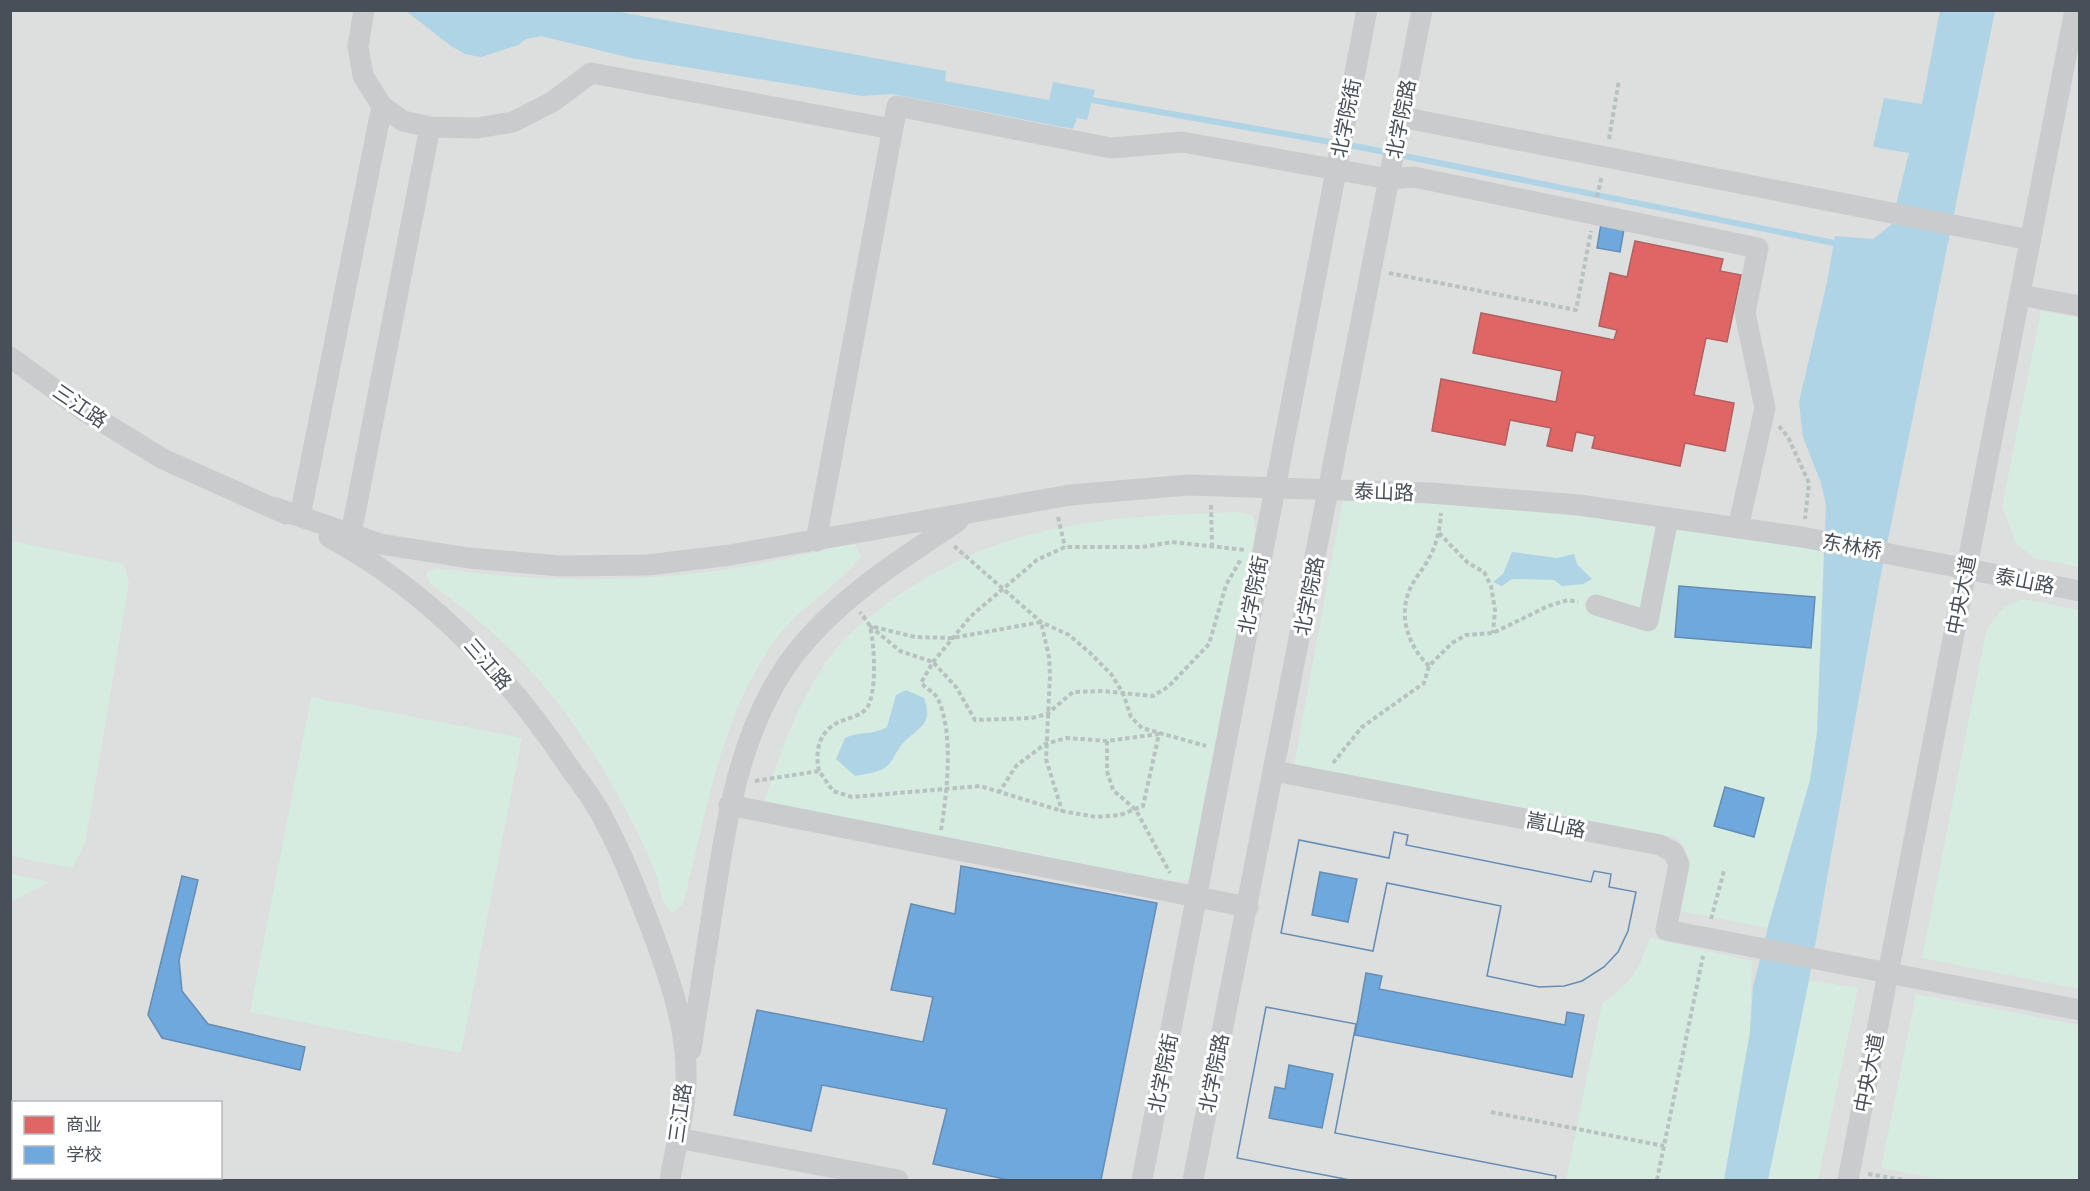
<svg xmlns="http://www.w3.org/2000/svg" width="2090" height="1191" viewBox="0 0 2090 1191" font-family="Roboto,'Noto Sans SC',sans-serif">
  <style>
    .education { fill: #dddede; fill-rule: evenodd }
    .green { fill: #d6ece1 }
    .water { fill: #aed4e6 }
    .shops { fill: #e06666; stroke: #b25f62; stroke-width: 1.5 }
    .schools { fill: #6fa8dc; stroke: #638db5; stroke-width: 1.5; fill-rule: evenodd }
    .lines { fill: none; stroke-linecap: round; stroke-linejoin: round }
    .stream { stroke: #aed4e6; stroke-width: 6 }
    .path { stroke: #b8c2c0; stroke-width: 4; stroke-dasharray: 4.5 3; stroke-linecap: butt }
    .minor { stroke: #cacbcd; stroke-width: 21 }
    .labels { text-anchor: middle; stroke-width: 6; stroke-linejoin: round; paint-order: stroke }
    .street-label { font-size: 20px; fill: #484f59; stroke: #fff }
  </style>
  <rect width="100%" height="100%" fill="#efefef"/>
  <!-- education -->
  <path class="education" d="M10 11H2079V1180H11ZM14 1102H220V1178H14Z"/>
  <!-- green -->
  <path class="green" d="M2041 311 2079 318V567L2034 558 2016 543 2002 507Z
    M1343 498 1497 507 1824 543 1817 733 1810 780 1767 928 1681 911C1685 886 1699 853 1675 837L1294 765Z
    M1239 512 1253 516 1255 531 1252 559 1196 871 1186 881H1169L764 802C779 755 796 707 824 665 841 638 870 615 896 597 1009 520 1108 517 1239 512Z
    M11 541 124 564 129 583 85 844 72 868 11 856Z
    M843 545H855L861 557C836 587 800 607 776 639 719 717 707 813 683 904L672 913C658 899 662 889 655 872 641 836 622 802 603 769 575 722 538 674 497 637 476 617 451 600 429 582L426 573 436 568C576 588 706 582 843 545Z
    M2023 599 2079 610V989L1922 958 1986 632C1996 614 2003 605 2023 599Z
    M311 697 522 738 461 1053 250 1012Z
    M11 874 50 882 11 901Z
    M1650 938 1752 961 1750 1032 1724 1180H1566L1602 1004 1628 982 1640 964Z
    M1809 980 1858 988 1818 1180H1768Z
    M1916 994 2079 1025V1180H1946L1881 1168Z"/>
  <!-- water -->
  <path class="water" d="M406 11H614L946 71 945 81 1049 100 1053 82 1095 90 1087 120 1077 118 1073 129 892 94 862 96 631 58 541 36 526 39 518 45 481 57 465 54 451 46Z
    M1940 11H1995L1880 579 1809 980 1768 1180H1724L1750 1032 1753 987 1769 923 1810 780 1817 733 1826 505 1821 483 1803 437 1799 402 1827 282 1835 236 1873 239 1891 225 1909 153 1873 147 1884 98 1922 104Z
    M1512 552 1557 558 1574 554 1577 564 1592 579 1583 584 1562 586 1554 580 1512 579 1502 586 1493 582 1503 574Z
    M906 690 924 698C935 728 914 728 900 747 894 755 892 764 883 769 875 773 864 774 855 776L836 759 845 738C859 731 875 735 887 727L896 695Z"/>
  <!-- shops -->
  <path class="shops" d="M1635 241 1723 259 1720 271 1741 275 1727 342 1706 338 1694 395 1734 403 1725 451 1685 443 1680 466 1592 448 1595 436 1576 432 1572 451 1547 446 1551 428 1510 420 1505 445 1432 431 1441 379 1556 402 1562 371 1473 353 1481 313 1614 340 1617 330 1599 326 1610 273 1627 277Z"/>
  <!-- schools -->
  <path class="schools" d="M1601 224 1624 229 1620 252 1597 248Z
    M1679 586 1815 597 1811 648 1675 637Z
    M1725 787 1764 798 1754 837 1714 826Z
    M1394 832 1408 835 1406 845 1591 882 1594 871 1611 874 1609 887 1636 892 1628 931 1618 952 1604 967 1582 981 1564 986 1539 987 1487 976 1501 906 1387 883 1373 951 1281 933 1299 840 1389 858ZM1320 872 1357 879 1348 922 1312 915Z
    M1394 832 1408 835 1406 845 1591 882 1594 871 1611 874 1609 887 1636 892 1628 931 1618 952 1604 967 1582 981 1564 986 1539 987 1487 976 1501 906 1387 883 1373 951 1281 933 1299 840 1389 858Z
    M961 866 1157 903 1101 1180H1009L933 1164 947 1109 822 1085 811 1131 734 1115 757 1010 923 1042 933 997 891 990 911 904 955 914Z
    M182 876 198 880 179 960 182 991 208 1024 305 1047 300 1070 162 1038 148 1015Z
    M1366 973 1382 976 1379 989 1565 1025 1567 1012 1584 1015 1572 1077 1355 1035Z
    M1266 1007 1356 1024 1335 1133 1556 1176 1555 1180H1350L1237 1158ZM1289 1065 1333 1074 1322 1128 1269 1118 1275 1087 1285 1089Z
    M1266 1007 1356 1024 1335 1133 1556 1176 1555 1180H1350L1237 1158Z"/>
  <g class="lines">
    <!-- stream -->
    <path class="stream" d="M1092 100 1365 148 1834 243"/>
    <!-- path -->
    <path class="path" d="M1609 139 1619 80
      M1597 197 1602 175
      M1389 273 1576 310 1591 231
      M1779 426 1788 437 1809 483 1805 519
      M1211 505 1212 545
      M1058 517 1065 547
      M1439 533 1468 563 1484 572 1491 586 1495 610 1493 633
      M954 546 1041 622 1069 635 1089 652 1111 674 1123 693 1131 717 1142 728 1206 746
      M870 626 900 651 933 662 956 687 975 720 1032 718 1047 714 1073 692 1103 691 1153 696 1168 687 1209 644 1226 585 1241 559
      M874 627 915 637 952 638 1041 622 1049 657 1050 676 1046 759 1062 811
      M1429 666C1410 648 1399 620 1408 594 1412 581 1423 570 1429 558 1437 544 1440 528 1441 513
      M1107 741V771L1113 790 1136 810 1170 873
      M1333 763 1362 727 1424 683 1429 666 1452 643 1466 635 1493 633 1548 606 1568 600 1578 602
      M819 771C815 752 818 733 837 723 846 718 859 717 866 709 877 697 875 644 870 628 869 622 863 617 860 612
      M755 781 819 771 833 791 852 797 980 786 1062 811 1096 817 1120 815 1143 806 1159 734 1107 741 1067 738 1045 744 1016 766 1000 791
      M941 830C947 793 954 733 938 699 935 693 926 688 921 683L933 662 971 616 1037 560 1065 547H1142L1172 542 1246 550
      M1711 919 1724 871
      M1491 1112 1664 1146
      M1868 1174 1903 1180
      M1657 1180 1703 956"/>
    <!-- minor -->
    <path class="minor" d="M364 10 358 46 363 76 382 106 403 121 430 127 477 128 513 122 552 102 591 73 892 129
      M1401 117 2030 240
      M2020 295 2080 306
      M10 357 83 410 163 459 286 514
      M273 507 380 544 469 558 561 566 648 565 730 555 1070 495 1188 485 1430 493 1579 505 1802 537 2080 591
      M300 516 382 106
      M351 534 430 127
      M329 537C429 591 506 672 569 767 581 784 595 801 604 820 624 857 639 897 654 936 671 982 688 1033 686 1082 685 1114 675 1149 670 1180
      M816 541 897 106 1111 148 1182 142 1389 179 1414 177 1758 248 1745 313 1765 408 1738 528
      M1596 605 1648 621 1668 518
      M1274 771 1660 845 1673 852 1679 864 1666 930 2080 1010
      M729 805 1248 907
      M691 1050C699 998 707 946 715 894 728 811 742 724 794 655 838 598 900 560 958 521
      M677 1138 898 1180
      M1142 1180 1367 10
      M1193 1180 1422 10
      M1848 1180 2075 10"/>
  </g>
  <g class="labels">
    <!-- street labels -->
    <g class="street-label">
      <text transform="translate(1346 118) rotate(-79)" y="7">北学院街</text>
      <text transform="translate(1401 119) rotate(-79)" y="7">北学院路</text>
      <text transform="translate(80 406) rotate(34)" y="7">三江路</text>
      <text transform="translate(1384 492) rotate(2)" y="7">泰山路</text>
      <text transform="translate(1852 546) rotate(10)" y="7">东林桥</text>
      <text transform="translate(2025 581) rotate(11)" y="7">泰山路</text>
      <text transform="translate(1253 595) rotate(-79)" y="7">北学院街</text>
      <text transform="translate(1961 595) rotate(-79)" y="7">中央大道</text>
      <text transform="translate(1309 596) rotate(-79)" y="7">北学院路</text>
      <text transform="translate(488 664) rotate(49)" y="7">三江路</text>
      <text transform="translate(1556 825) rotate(11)" y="7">嵩山路</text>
      <text transform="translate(1163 1073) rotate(-79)" y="7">北学院街</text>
      <text transform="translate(1214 1073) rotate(-79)" y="7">北学院路</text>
      <text transform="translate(1869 1073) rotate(-79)" y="7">中央大道</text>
      <text transform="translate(680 1113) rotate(-82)" y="7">三江路</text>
    </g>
  </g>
  <!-- border -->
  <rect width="2090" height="1191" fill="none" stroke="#484f59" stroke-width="24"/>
  <!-- legend -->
  <rect x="12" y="1101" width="210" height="78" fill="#ffffff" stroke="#b6b9bd" stroke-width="1.5"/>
  <rect x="24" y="1116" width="30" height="18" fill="#e06666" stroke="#b6b9bd" stroke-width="1.5"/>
  <text x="66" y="1131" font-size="18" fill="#484f59">商业</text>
  <rect x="24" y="1146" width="30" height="18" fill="#6fa8dc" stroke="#b6b9bd" stroke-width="1.5"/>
  <text x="66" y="1161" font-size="18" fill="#484f59">学校</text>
</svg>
